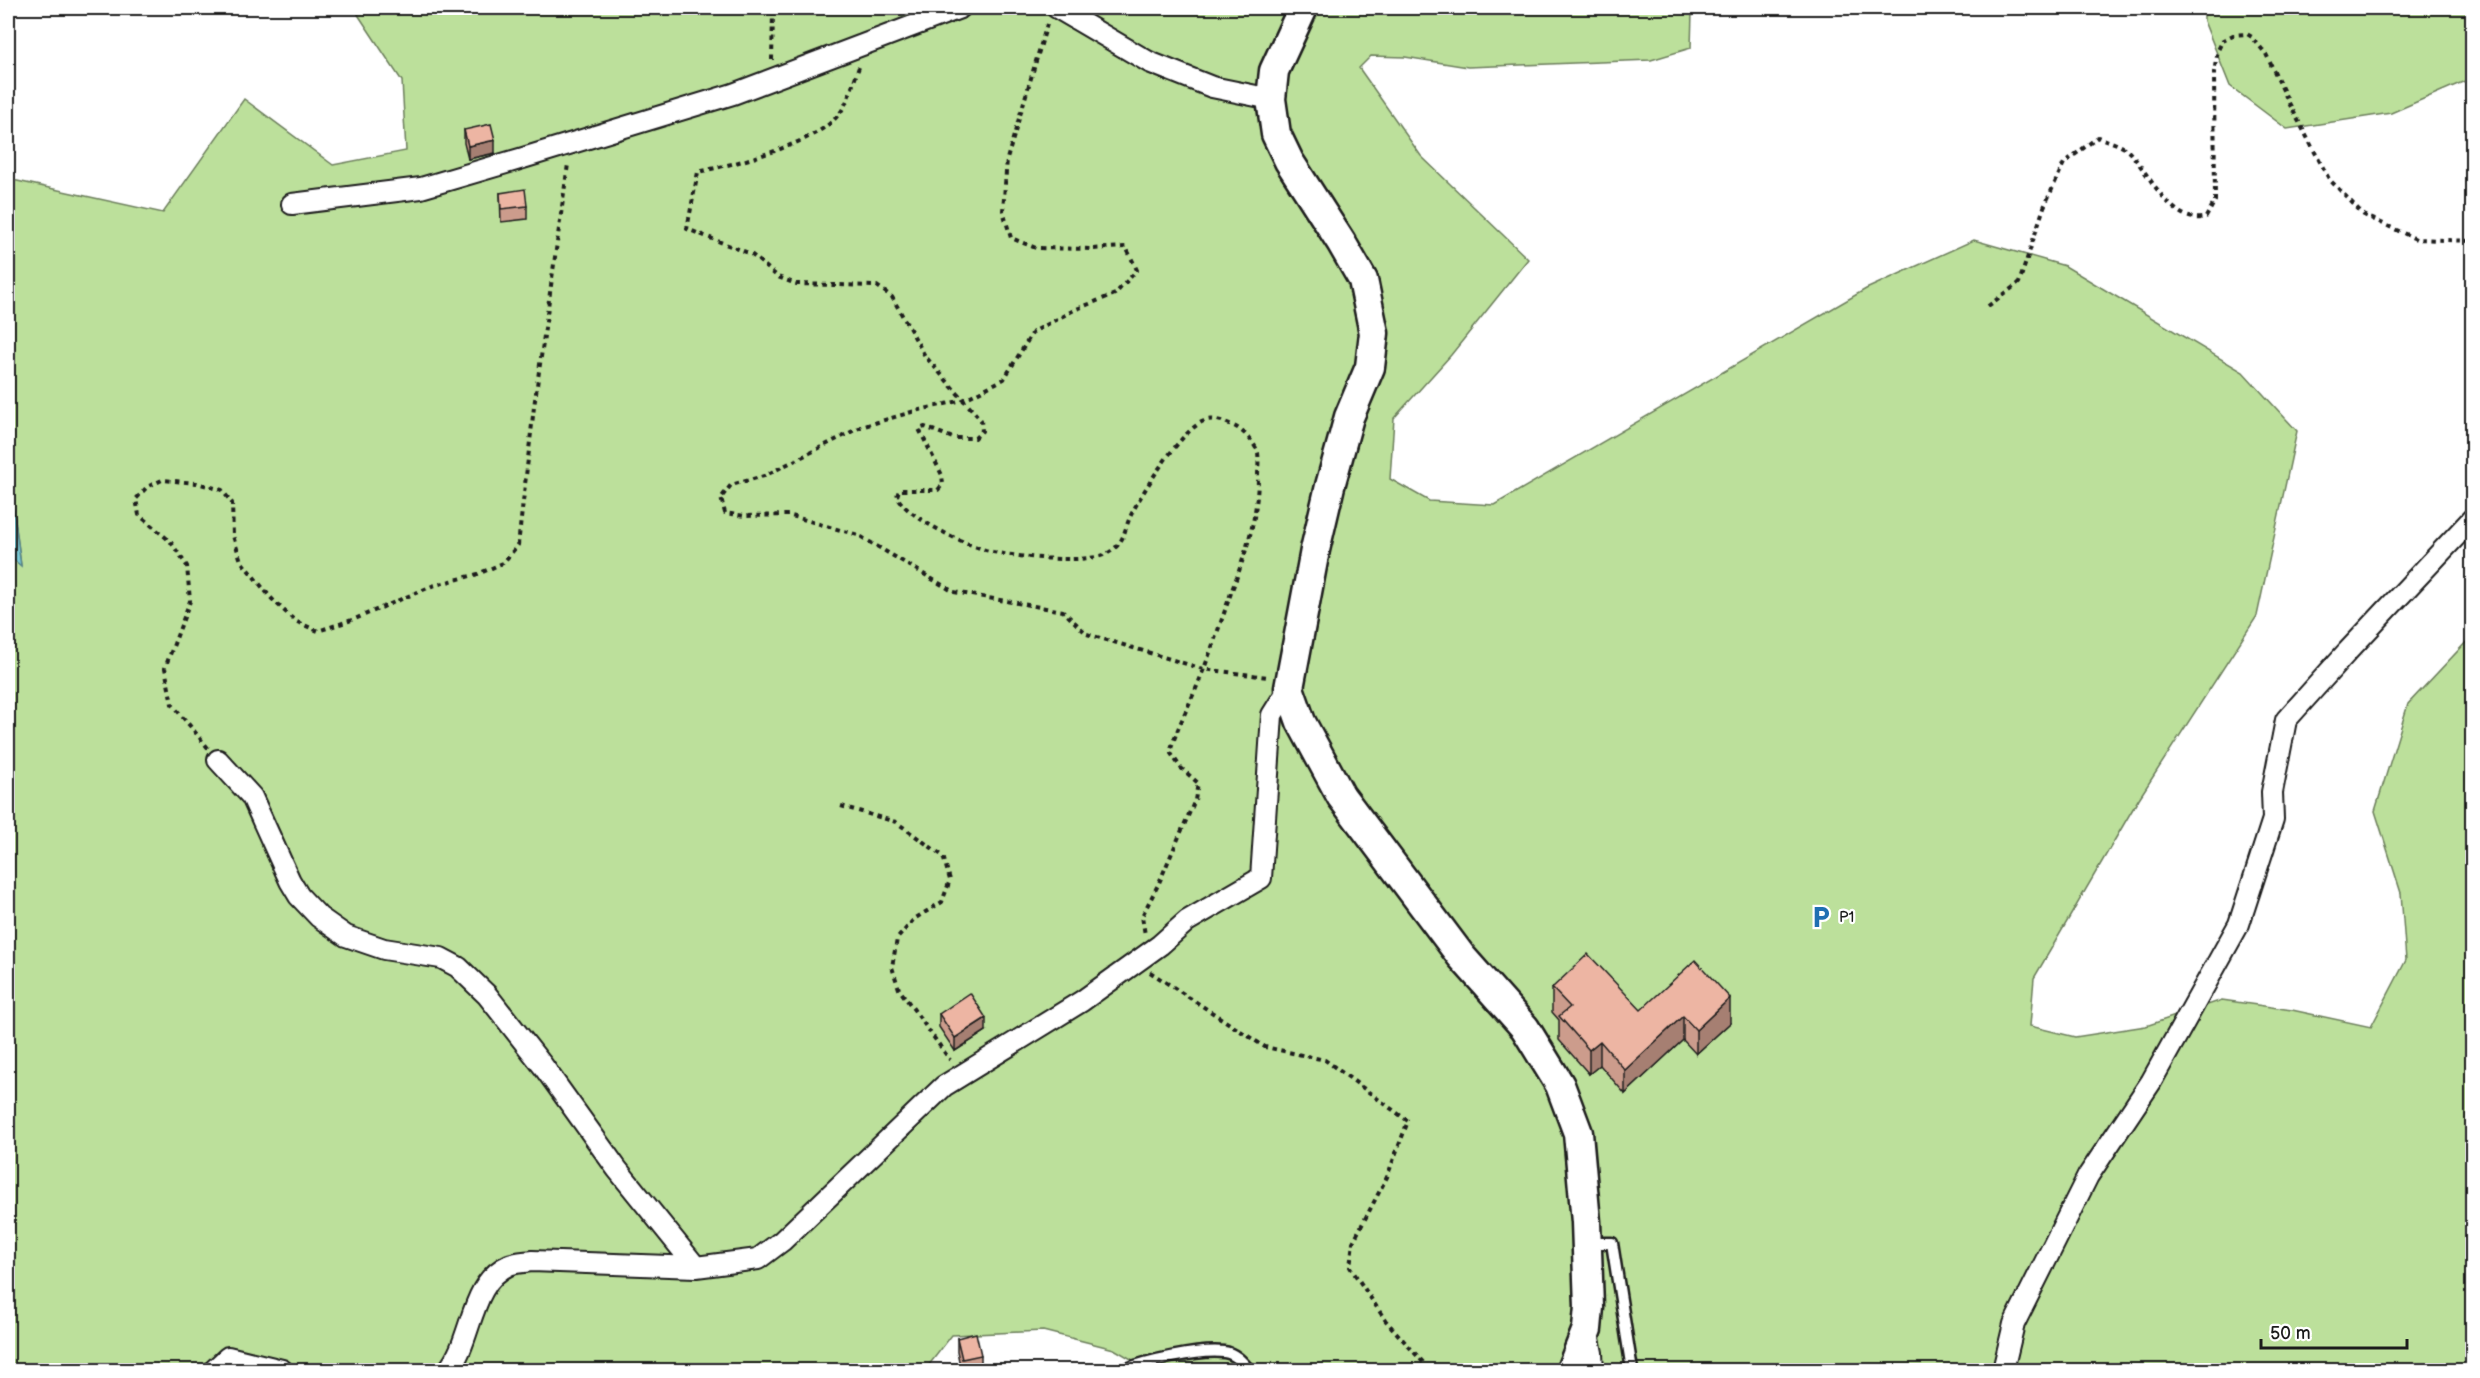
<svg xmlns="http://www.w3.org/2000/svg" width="2480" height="1378" viewBox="0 0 2480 1378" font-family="'Balsamiq Sans',sans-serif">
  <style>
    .green { fill: #bce09b; stroke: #6c7e5c; stroke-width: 1.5 }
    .water { fill: #7acad5; stroke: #54848b; stroke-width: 1.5 }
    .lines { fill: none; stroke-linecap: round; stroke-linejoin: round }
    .lane-casing { stroke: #1c1c1c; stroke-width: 15 }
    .street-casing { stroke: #1c1c1c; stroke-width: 24 }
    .secondary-casing { stroke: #1c1c1c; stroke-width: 33 }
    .path { stroke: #1c1c1c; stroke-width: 4; stroke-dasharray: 4.5 4.5; stroke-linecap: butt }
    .lane { stroke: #fff; stroke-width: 10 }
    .street { stroke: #fff; stroke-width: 20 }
    .secondary { stroke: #fff; stroke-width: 28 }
    .wall { fill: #cc9c8c; stroke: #1c1c1c; stroke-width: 1.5 }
    .shaded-wall { fill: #a67f72; stroke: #1c1c1c; stroke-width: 1.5 }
    .building { fill: #edb5a3; stroke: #1c1c1c; stroke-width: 1.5 }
    .labels { text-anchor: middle; stroke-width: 4.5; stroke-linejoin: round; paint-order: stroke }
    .poi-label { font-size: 15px; fill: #1c1c1c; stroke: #fff; text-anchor: start }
  </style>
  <rect width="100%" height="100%" fill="#fff"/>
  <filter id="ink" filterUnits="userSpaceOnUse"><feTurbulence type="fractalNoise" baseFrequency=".0167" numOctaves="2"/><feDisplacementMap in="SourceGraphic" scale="12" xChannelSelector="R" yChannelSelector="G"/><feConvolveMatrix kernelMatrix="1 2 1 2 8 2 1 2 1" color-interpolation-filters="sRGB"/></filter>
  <g filter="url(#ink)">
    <!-- green -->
    <path class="green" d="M355 8H1688L1692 12 1691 48 1651 60 1468 67 1405 57 1371 56 1359 68 1421 156 1528 259 1451 355 1394 418 1390 479 1429 501 1494 505 1866 289 1974 240 2065 266 2243 372 2297 431 2257 616 2138 800 2034 978 2030 1026 2075 1037 2146 1026 2222 1000 2292 1010 2371 1027 2406 960 2401 893 2375 811 2408 704 2472 636V1370H1150L1114 1349 1043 1331 952 1335 925 1370H8V555L21 565 8 468V179L163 213 244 99 333 165 406 151 402 81 359 16Z
      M2204 8H2472V78L2391 113 2287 129 2230 86 2204 21Z"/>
    <!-- water -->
    <path class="water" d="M8 468 21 566 8 555Z"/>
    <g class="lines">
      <!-- lane casing -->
      <g class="lane-casing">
        <path id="lane" d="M1587 1243H1612L1632 1370
          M1124 1370C1146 1361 1200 1349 1224 1352 1235 1353 1243 1363 1249 1370"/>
      </g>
      <!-- street casing -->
      <g class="street-casing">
        <path id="street" d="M1057 8 1149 62 1212 87 1271 99
          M292 204 421 188 523 158 733 94 960 8
          M218 760 252 797 290 881 299 896 319 917 346 936 384 949 441 958 458 967 487 995 543 1066 617 1169 696 1267
          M1587 1329 1592 1353 1593 1370
          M214 1370 228 1357 282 1370
          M448 1370C473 1341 469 1283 509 1265 516 1262 526 1262 532 1261L696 1267 758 1259 782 1241 944 1086 1082 1001 1160 945 1187 921 1261 878 1272 715 1289 688
          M2003 1370 2014 1324 2088 1176 2151 1082 2239 924 2273 819 2272 792 2286 720 2347 652 2472 519"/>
      </g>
      <!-- secondary casing -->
      <g class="secondary-casing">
        <path id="secondary" d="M1303 8 1274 71 1271 99 1276 134 1289 161 1341 242 1363 280 1374 333 1370 367 1349 417 1330 486 1315 550 1289 688 1301 722 1341 796 1461 956 1525 1028 1560 1085 1578 1133 1586 1222 1589 1307 1587 1329 1571 1370"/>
      </g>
      <!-- path -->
      <path class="path" d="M1047 24 1007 159 1003 211 1011 238 1036 248 1092 249 1126 247 1137 270 1115 294 1074 310 1033 332 1004 379 963 400 915 411 861 427 764 476 731 485 721 498 725 513 745 516 788 515 858 535 954 592 1063 611 1087 634 1203 669 1268 677
        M772 60 773 13 776 8
        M859 67C854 80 848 104 839 114 817 144 734 164 698 172L687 229 751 254 778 277 796 284 877 286 892 297 925 356 981 420 982 431 975 438H953L925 427 919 429 942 475 943 484 938 490H899L897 496C906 518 970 547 993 552 1018 557 1084 564 1106 554 1126 544 1123 530 1132 513 1143 491 1181 430 1204 421 1214 417 1225 422 1234 426 1243 430 1255 443 1258 453 1259 460 1258 469 1258 476 1258 516 1246 553 1232 590 1221 622 1210 654 1198 684 1188 707 1177 728 1170 752L1181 768 1198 783 1195 800 1158 885 1142 916 1145 935
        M1988 306 2019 283 2044 207 2064 163 2098 137C2107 141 2121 144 2128 151 2149 171 2171 227 2206 217L2215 201 2214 72 2218 50 2223 40 2233 35 2247 34 2252 37 2266 54 2289 103 2329 179 2364 215 2416 239 2472 241
        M208 748 172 704 165 668 190 601 187 566 170 541 139 515 136 499 147 487 162 480 197 483 222 490 232 503 233 536 241 561 272 599 295 621 318 631 355 619 432 586 478 574 503 563 518 545 534 407 568 164
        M841 806 896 822 943 856 950 880 942 902 914 919 897 939 892 967 899 989 950 1060
        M1150 972 1265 1047 1325 1060 1408 1121 1387 1177 1353 1242 1350 1267 1386 1321 1430 1370"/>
      <!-- lane -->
      <use href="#lane" class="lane"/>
      <!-- street -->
      <use href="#street" class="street"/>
      <!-- secondary -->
      <use href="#secondary" class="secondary"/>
    </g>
    <!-- wall -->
    <path class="wall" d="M464 130 495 153 468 159 464 143Z
      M500 193 527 206V219L501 222Z
      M1552 988 1641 1010 1730 1023 1696 1054 1683 1040 1625 1094 1600 1065 1589 1074 1559 1040V1020L1552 1012Z
      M939 1014 986 1031 955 1051 939 1027Z
      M957 1338 981 1355V1368L971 1371H961L957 1351Z"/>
    <!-- shaded-wall -->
    <path class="shaded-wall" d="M495 140V153L468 159V146Z
      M1730 998V1023L1696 1054V1030Z
      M1683 1016V1040L1625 1094V1070Z
      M986 1018V1031L955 1051V1038Z
      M1600 1041V1065L1589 1074V1050Z"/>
    <!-- building -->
    <path class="building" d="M491 124 495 140 468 146 464 130Z
      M525 189 527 206 501 209 500 193Z
      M1588 954 1641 1010 1695 960 1730 998 1696 1030 1683 1016 1625 1070 1600 1041 1589 1050 1559 1016 1570 1007 1552 988Z
      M970 993 986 1018 955 1038 939 1014Z
      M976 1333 981 1355 962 1359 957 1338Z"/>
  </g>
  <!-- icons -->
  <defs>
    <g id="parking-bare" transform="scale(1.8)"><path d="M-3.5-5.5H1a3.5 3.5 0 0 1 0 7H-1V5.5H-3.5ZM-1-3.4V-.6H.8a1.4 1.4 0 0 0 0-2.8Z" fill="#1f6fb2" stroke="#fff" stroke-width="2.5" paint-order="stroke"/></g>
  </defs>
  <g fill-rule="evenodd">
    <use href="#parking-bare" x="1821" y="917"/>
  </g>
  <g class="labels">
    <!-- poi labels -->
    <g class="poi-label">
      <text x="1839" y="922">P1</text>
    </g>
  </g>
  <!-- margin -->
  <rect width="2480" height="1378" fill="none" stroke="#fff" stroke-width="30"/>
  <rect x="15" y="15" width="2450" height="1348" fill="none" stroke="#1c1c1c" stroke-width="2" filter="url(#ink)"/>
  <!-- scale -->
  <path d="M2261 1339v9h146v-9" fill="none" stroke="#1c1c1c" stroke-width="3"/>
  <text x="2270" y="1339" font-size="18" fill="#1c1c1c" stroke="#ffffff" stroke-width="4.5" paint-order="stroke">50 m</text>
</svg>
